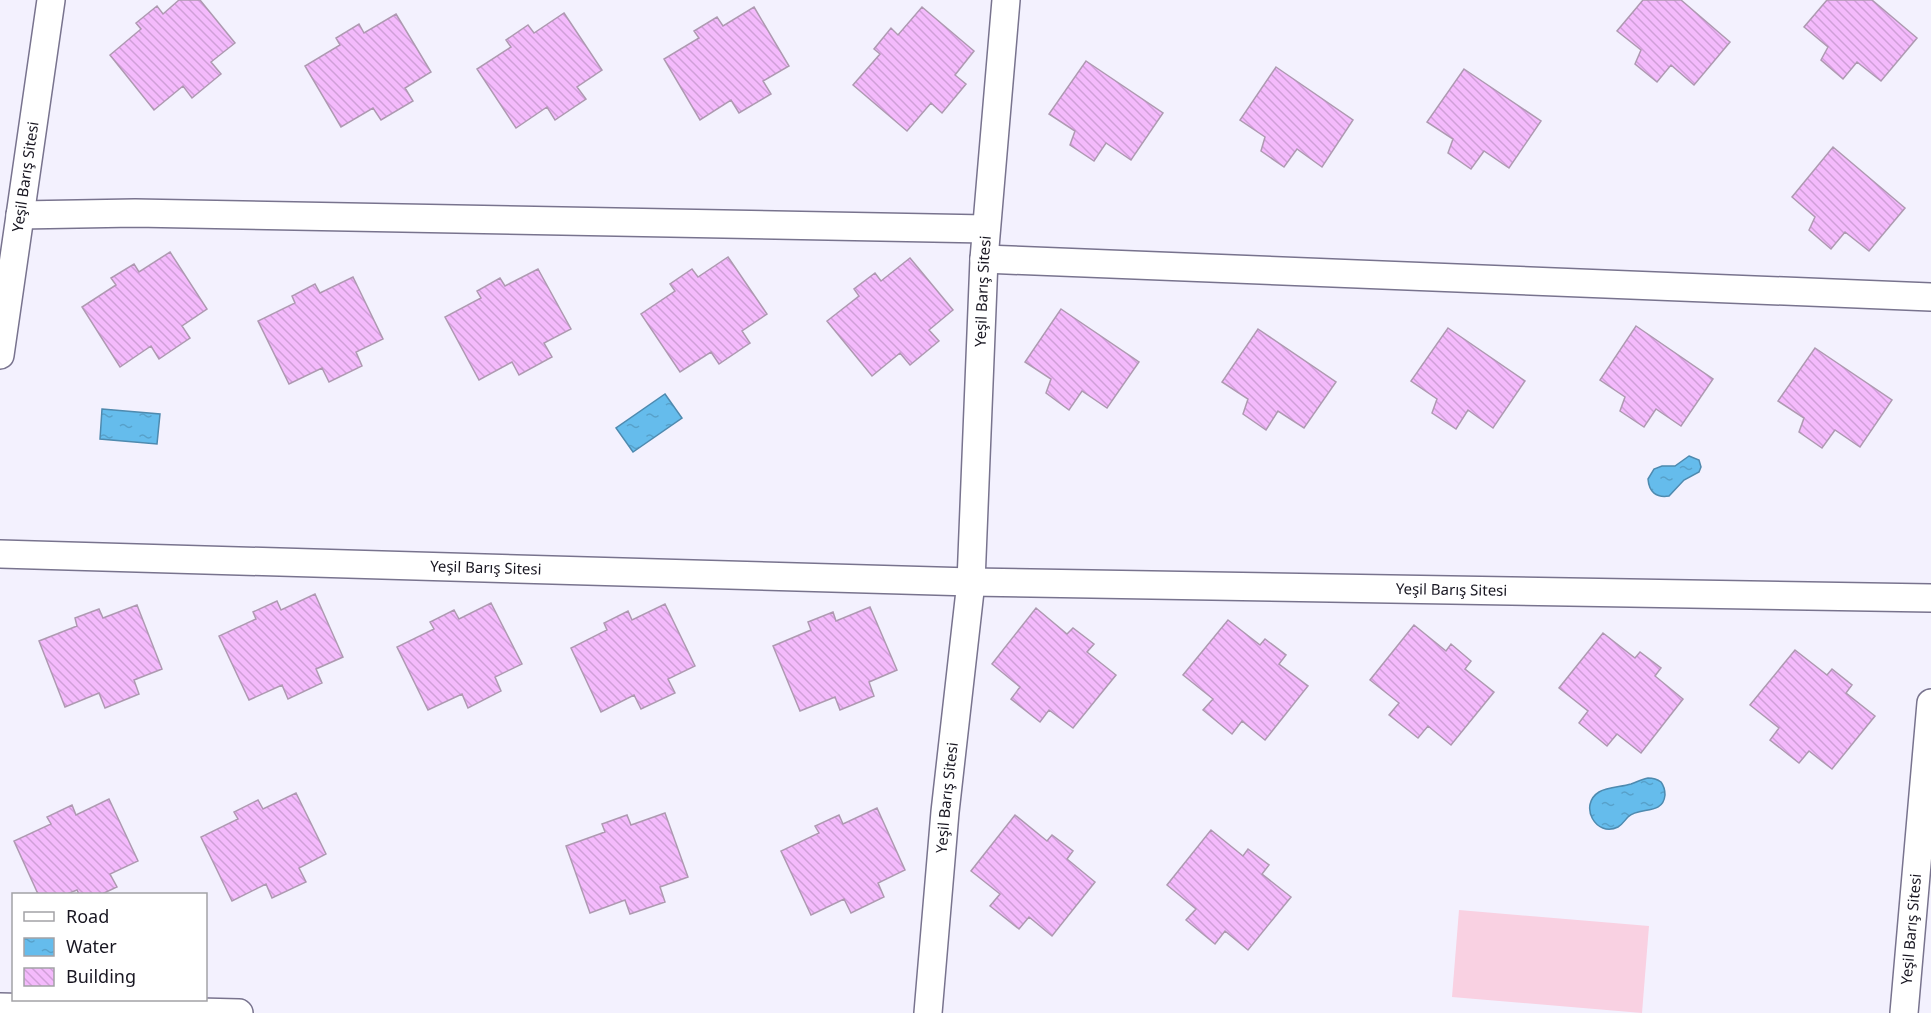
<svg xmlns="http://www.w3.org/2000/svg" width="1931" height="1013" viewBox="0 0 1931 1013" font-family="'Noto Sans',sans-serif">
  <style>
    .garden { fill: #f9d1e2 }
    .water { fill: url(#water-ripples); stroke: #4e8aaf; stroke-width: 1.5 }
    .building { fill: url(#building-back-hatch); stroke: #ae99b1; stroke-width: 1.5 }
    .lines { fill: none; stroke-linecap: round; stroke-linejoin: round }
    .minor-casing { stroke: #78738e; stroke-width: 30 }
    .minor { stroke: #fff; stroke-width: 27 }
    .labels { text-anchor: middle; stroke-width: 6; stroke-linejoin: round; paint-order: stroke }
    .street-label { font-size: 15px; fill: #181621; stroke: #fff }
  </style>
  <defs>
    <pattern id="water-ripples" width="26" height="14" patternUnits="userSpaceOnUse" patternTransform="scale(1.5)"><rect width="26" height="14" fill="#65bcec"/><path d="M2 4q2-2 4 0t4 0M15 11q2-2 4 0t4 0" fill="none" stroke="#57a1ca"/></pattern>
    <pattern id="building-back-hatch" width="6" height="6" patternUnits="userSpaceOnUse" patternTransform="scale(1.5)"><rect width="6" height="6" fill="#f4bafc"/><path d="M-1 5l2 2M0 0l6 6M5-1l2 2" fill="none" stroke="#d09fd8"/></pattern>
  </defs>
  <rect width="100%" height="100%" fill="#f3f1fe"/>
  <!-- garden -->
  <path class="garden" d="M1459 910 1649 926 1642 1013 1452 997Z"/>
  <!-- water -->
  <path class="water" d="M665 394 682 418 633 452 616 428Z
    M102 409 160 414 157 444 100 439Z
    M1689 456 1699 460 1701 467 1699 472 1684 480 1669 496C1656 498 1649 492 1648 479L1654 469 1662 466H1675Z
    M1648 778C1653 778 1657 779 1661 782 1664 786 1665 791 1665 795 1663 816 1639 806 1628 817 1625 820 1623 824 1618 827 1596 838 1578 805 1599 792 1608 787 1621 787 1631 784 1637 782 1642 779 1648 778Z"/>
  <!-- building -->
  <path class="building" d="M179 0H200L235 43 211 62 221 74 192 98 183 86 154 110 110 55 141 29 136 23 157 6 163 14Z
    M1643 0H1681L1730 42 1694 85 1671 65 1657 82 1635 64 1641 50 1617 31Z
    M1827 0H1872L1917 38 1881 81 1857 62 1843 79 1821 60 1828 47 1804 27Z
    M754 7 789 66 763 81 771 94 739 113 731 100 700 120 664 59 699 38 694 31 717 17 723 26Z
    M922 7 974 51 955 75 966 84 942 113 931 103 907 131 853 85 880 54 874 49 891 28 898 35Z
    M564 13 602 70 577 87 586 99 555 120 547 107 516 128 477 69 511 47 506 40 528 25 534 33Z
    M396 14 431 72 405 88 413 101 381 120 373 108 341 127 305 66 340 45 336 38 359 24 364 33Z
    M1086 61 1163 113 1131 160 1106 143 1094 161 1070 145 1075 131 1049 114Z
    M1276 67 1353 120 1322 167 1297 149 1284 167 1261 151 1265 137 1240 120Z
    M1464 69 1541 121 1509 168 1484 151 1471 169 1448 153 1453 139 1427 122Z
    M1833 147 1905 208 1869 251 1845 232 1831 249 1809 230 1815 217 1792 197Z
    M170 252 207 309 182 326 190 338 159 359 151 346 120 367 82 307 116 285 111 278 134 264 139 272Z
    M728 257 767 314 742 331 750 343 719 364 711 352 680 372 641 314 675 291 670 284 692 269 698 277Z
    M910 258 953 310 929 330 939 341 910 365 900 353 872 376 827 321 859 296 854 289 875 273 881 281Z
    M538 269 571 329 544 343 552 357 519 375 512 362 479 380 445 317 481 298 477 291 500 278 505 286Z
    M353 277 383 339 356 352 362 366 329 382 322 368 289 384 258 321 295 303 292 296 315 284 320 293Z
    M1061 309 1139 362 1107 408 1082 391 1069 410 1046 393 1051 379 1025 362Z
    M1636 326 1713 379 1681 426 1656 409 1644 427 1620 411 1625 397 1600 380Z
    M1448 328 1525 381 1493 428 1468 410 1456 429 1432 413 1437 399 1411 381Z
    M1258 329 1336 382 1304 428 1278 411 1266 430 1243 414 1248 399 1222 382Z
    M1815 348 1892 400 1860 447 1835 430 1822 448 1799 432 1804 418 1778 401Z
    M315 594 343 657 316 669 322 683 288 699 282 685 249 700 219 636 256 619 253 612 277 601 281 610Z
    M491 603 522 664 495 677 501 691 468 708 462 694 428 710 397 647 434 629 430 622 454 610 459 619Z
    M665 604 695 666 668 679 675 693 641 709 634 695 601 712 571 648 607 630 604 623 628 611 632 620Z
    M137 605 162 669 134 680 139 694 105 708 99 693 65 707 39 641 77 626 75 618 99 609 103 618Z
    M870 607 897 670 869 682 874 696 840 710 835 697 800 711 773 646 811 630 808 622 833 612 836 621Z
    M1036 608 1067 634 1073 628 1094 644 1087 652 1116 675 1073 728 1049 710 1040 722 1011 699 1020 687 992 664Z
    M1228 620 1260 645 1265 639 1286 655 1279 664 1308 686 1265 740 1242 721 1232 734 1203 710 1213 699 1183 675Z
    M1414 625 1446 651 1451 644 1471 661 1465 669 1494 692 1451 745 1428 726 1418 738 1389 715 1399 703 1370 680Z
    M1603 633 1635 658 1640 652 1661 668 1655 676 1683 699 1641 753 1617 734 1607 746 1579 723 1588 711 1559 688Z
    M1795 650 1827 675 1832 669 1852 685 1846 693 1875 716 1832 769 1809 751 1799 763 1770 740 1779 728 1750 705Z
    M296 793 326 854 299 868 306 882 272 898 266 884 232 901 201 837 238 819 234 812 258 800 263 809Z
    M109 799 138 861 110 874 117 887 102 894H79L77 890 67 894H38L14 841 51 824 47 817 72 805 76 815Z
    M877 808 905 870 878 883 884 897 851 913 844 899 811 915 781 851 819 833 815 826 839 815 843 824Z
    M665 813 688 877 660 887 665 902 630 914 625 900 590 913 566 846 605 832 602 824 627 815 631 825Z
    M1015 815 1047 841 1052 835 1073 851 1067 859 1095 882 1052 936 1029 917 1019 929 990 906 1000 894 971 871Z
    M1211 830 1243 856 1248 849 1269 865 1262 874 1291 897 1248 950 1225 931 1215 944 1186 920 1196 909 1167 885Z"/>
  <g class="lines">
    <!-- minor casing -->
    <g class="minor-casing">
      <g id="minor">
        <path d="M20 215 135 213 986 229"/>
        <path d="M984 259 1931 297"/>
        <path id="s1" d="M0 355 51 0"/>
        <path id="s2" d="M0 554 971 582 1931 598"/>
        <path d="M0 1007 239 1013"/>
        <path id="s3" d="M928 1013 945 812 971 582 984 259 1006 0"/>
        <path id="s4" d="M1904 1013 1931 703"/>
      </g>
    </g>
    <!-- minor -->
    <use href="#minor" class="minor"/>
  </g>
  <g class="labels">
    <!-- street labels -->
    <g class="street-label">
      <text dy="5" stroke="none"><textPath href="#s1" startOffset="180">Yeşil Barış Sitesi</textPath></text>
      <text dy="5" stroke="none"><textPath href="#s3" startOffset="724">Yeşil Barış Sitesi</textPath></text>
      <text dy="5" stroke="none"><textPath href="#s2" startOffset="486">Yeşil Barış Sitesi</textPath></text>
      <text dy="5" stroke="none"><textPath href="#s2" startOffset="1452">Yeşil Barış Sitesi</textPath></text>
      <text dy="5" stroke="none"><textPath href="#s3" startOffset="216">Yeşil Barış Sitesi</textPath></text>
      <text dy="5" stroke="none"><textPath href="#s4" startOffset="84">Yeşil Barış Sitesi</textPath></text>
    </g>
  </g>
  <!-- legend -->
  <rect x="12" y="893" width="195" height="108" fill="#ffffff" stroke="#a3a2a6" stroke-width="1.5"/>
  <rect x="24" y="912" width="30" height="9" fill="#ffffff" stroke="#a3a2a6" stroke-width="1.5"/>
  <text x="66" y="923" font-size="18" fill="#181621">Road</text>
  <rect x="24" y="938" width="30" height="18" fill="url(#water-ripples)" stroke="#a3a2a6" stroke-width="1.5"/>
  <text x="66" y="953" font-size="18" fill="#181621">Water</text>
  <rect x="24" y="968" width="30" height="18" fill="url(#building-back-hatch)" stroke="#a3a2a6" stroke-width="1.5"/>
  <text x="66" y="983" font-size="18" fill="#181621">Building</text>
</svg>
